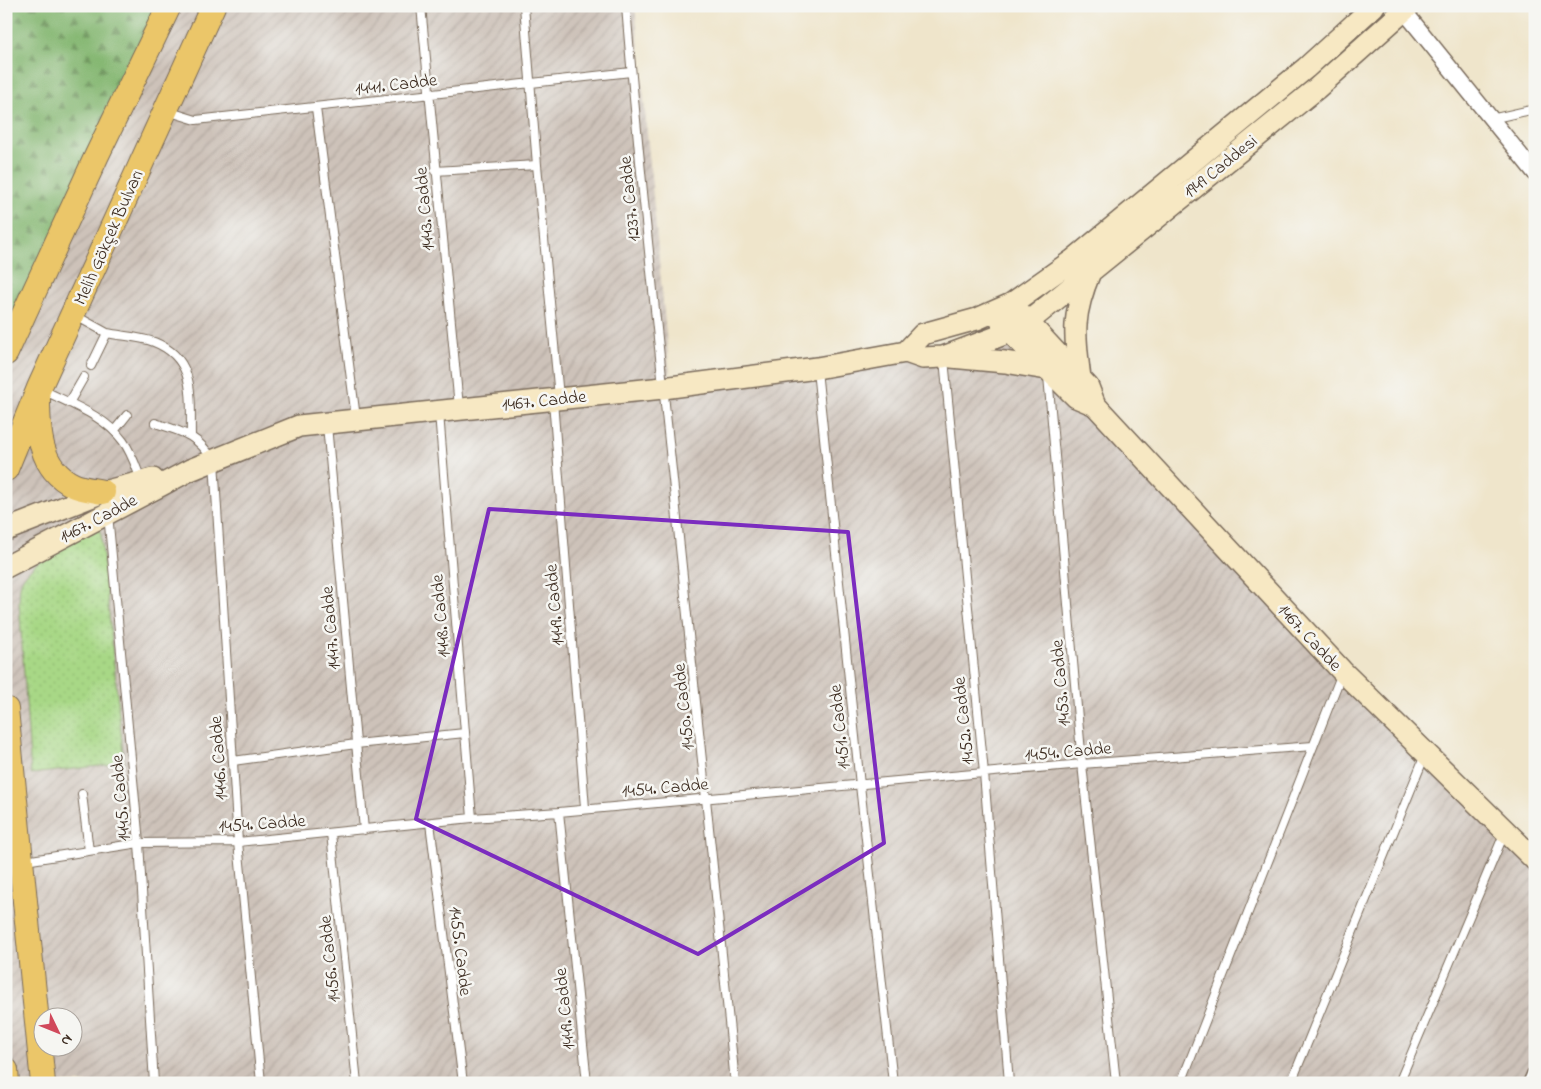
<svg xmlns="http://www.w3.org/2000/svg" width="1541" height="1089" viewBox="0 0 1541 1089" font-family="'Indie Flower',sans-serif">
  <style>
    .industrial { fill: url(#industrial-furrows); fill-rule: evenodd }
    .forest { fill: url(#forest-firs); stroke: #607148 }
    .park { fill: url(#park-dots); stroke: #728152 }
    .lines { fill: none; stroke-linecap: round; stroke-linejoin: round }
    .lane-casing { stroke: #7a6b5b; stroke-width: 10 }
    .street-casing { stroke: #7a6b5b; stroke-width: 18 }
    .secondary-casing { stroke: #7a6b5b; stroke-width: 24 }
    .primary-casing { stroke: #7a6b5b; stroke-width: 26 }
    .lane { stroke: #fff; stroke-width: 8 }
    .street { stroke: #fff; stroke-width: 15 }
    .secondary { stroke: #f7e8c3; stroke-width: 21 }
    .primary { stroke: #ebc669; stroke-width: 24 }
    .marked { fill: none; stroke: #7b2cbf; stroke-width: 4; stroke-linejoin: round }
    .labels { text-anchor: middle; stroke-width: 5; stroke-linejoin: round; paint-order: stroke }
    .street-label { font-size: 18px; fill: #3b2a1e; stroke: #f6f6f2 }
  </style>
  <defs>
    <pattern id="industrial-furrows" width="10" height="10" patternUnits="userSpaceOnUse" patternTransform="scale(1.25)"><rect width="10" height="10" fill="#cdc2b9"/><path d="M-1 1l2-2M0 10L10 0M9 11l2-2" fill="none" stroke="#b1a79f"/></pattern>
    <pattern id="forest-firs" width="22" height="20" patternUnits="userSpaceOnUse" patternTransform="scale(1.25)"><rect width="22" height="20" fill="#86b873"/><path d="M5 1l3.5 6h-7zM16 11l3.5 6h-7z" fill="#6f965e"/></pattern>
    <pattern id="park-dots" width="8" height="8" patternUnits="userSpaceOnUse" patternTransform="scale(1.25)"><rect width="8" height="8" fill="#a8d886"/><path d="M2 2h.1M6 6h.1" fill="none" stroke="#92ba73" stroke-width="1.8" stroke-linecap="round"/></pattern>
  </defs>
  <rect width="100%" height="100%" fill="#f6f6f2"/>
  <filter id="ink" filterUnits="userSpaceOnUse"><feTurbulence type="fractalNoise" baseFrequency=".02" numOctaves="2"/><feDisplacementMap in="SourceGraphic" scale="10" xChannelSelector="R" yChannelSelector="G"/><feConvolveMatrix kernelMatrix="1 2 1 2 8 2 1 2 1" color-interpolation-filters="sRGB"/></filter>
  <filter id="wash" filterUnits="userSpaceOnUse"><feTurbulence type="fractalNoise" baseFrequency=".0096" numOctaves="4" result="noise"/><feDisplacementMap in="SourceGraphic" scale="20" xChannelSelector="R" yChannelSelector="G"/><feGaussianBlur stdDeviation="1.12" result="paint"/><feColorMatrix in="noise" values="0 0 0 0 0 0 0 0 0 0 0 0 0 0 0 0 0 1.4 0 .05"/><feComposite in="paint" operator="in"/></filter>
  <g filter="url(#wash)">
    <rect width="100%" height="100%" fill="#efe5cb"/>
    <!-- industrial -->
    <path class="industrial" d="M6 6H635L670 376 1008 339 1535 862V1083H6ZM42 1016H72V1046H42Z"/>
    <!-- forest -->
    <path class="forest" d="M6 6H158L6 343Z"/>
    <!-- park -->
    <path class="park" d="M100 525 124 763 31 774 19 602C20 596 19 587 21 582 31 560 79 537 100 525Z"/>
  </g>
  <g filter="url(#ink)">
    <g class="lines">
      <!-- lane casing -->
      <g class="lane-casing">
        <path id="lane" d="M421 6 459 407
          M524 6 537 165 559 397
          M626 6C639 171 658 335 675 499 696 693 716 888 735 1083
          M316 108 356 418
          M167 111 196 120 631 72
          M1491 119 1535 109
          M435 171 537 165
          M76 316 107 333 91 366
          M107 333C122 336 140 337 154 342 197 359 190 397 191 436
          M944 359 984 773 1009 1083
          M817 370 860 785 893 1083
          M1048 376 1082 764 1116 1083
          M41 389C70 404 104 415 123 441 132 453 136 467 141 480
          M553 401 585 808
          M69 403 84 377
          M439 413 472 818
          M155 423C184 432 197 435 214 461L238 842 261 1083
          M327 425 364 830
          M114 431 127 415
          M108 514 139 843 154 1083
          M233 761 356 744 465 733
          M82 794 89 851
          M559 812 587 1083
          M430 823 463 1083
          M331 833 357 1083
          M25 861 139 843 238 842 472 818 559 812 1082 764 1313 746
          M1181 1083 1342 673
          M1291 1083 1425 755
          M1399 1083 1504 834"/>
      </g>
      <!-- street casing -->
      <g class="street-casing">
        <path id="street" d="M1400 6 1535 173
          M1531 1083 1535 1074"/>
      </g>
      <!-- secondary casing -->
      <g class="secondary-casing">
        <path id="secondary" d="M1011 304 1088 387 1095 405 1342 671 1535 860
          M1002 324 1076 397 1095 405
          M906 352 923 334 977 319 1011 304 1073 260 1306 68 1374 6
          M951 357 1005 362 1047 369
          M1080 378C1074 333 1072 315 1090 272
          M6 530 103 492 153 479
          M6 567 190 470 299 426 663 388 817 368 906 352 923 358 943 357 1010 332 1028 322 1316 89 1409 6"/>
      </g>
      <!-- primary casing -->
      <g class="primary-casing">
        <path id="primary" d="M6 353 97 155 169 6
          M38 398C38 431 39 468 73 485 81 489 94 490 103 492
          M6 469 39 388 213 6
          M6 709 43 1083
          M6 1070 7 1083"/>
      </g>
      <!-- lane -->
      <use href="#lane" class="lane"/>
      <!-- street -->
      <use href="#street" class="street"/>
      <!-- secondary -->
      <use href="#secondary" class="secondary"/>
      <!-- primary -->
      <use href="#primary" class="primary"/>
    </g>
  </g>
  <!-- marked area -->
  <path class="marked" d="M489 509 848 532 884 843 698 954 416 819Z"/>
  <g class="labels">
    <!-- street labels -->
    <g class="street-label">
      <text transform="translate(396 84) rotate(-7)" y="6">1441. Cadde</text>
      <text transform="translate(1220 166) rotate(-39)" y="6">1949 Caddesi</text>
      <text transform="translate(629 199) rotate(-96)" y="6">1237. Cadde</text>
      <text transform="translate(424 209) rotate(-95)" y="6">1443. Cadde</text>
      <text transform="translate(108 237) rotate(-66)" y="6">Melih Gökçek Bulvarı</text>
      <text transform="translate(544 400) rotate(-6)" y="6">1467. Cadde</text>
      <text transform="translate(98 518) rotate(-28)" y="6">1467. Cadde</text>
      <text transform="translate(554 605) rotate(-95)" y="6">1449. Cadde</text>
      <text transform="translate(440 616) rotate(-95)" y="6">1448. Cadde</text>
      <text transform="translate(330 628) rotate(-95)" y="6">1447. Cadde</text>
      <text transform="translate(1310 637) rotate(47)" y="6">1467. Cadde</text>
      <text transform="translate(1060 683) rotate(-95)" y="6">1453. Cadde</text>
      <text transform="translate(683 707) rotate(-96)" y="6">1450. Cadde</text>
      <text transform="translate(963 721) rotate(-96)" y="6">1452. Cadde</text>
      <text transform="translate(839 727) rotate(-96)" y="6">1451. Cadde</text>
      <text transform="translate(1068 751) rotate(-5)" y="6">1454. Cadde</text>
      <text transform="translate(218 758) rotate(-94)" y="6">1446. Cadde</text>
      <text transform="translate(665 787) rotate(-5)" y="6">1454. Cadde</text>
      <text transform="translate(120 798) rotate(-95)" y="6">1445. Cadde</text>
      <text transform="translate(262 823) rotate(-4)" y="6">1454. Cadde</text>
      <text transform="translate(461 951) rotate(83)" y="6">1455. Cadde</text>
      <text transform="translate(329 959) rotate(-96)" y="6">1456. Cadde</text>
      <text transform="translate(564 1009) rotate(-96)" y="6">1449. Cadde</text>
    </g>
  </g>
  <!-- margin -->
  <rect width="1541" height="1089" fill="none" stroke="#f6f6f2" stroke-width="25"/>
  <!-- north arrow -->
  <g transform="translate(58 1032) rotate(133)"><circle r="24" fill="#f6f6f2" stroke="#aba49d"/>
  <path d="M0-4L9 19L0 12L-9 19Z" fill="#d1495b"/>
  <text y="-8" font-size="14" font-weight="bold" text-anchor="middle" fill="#3b2a1e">N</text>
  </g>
</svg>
